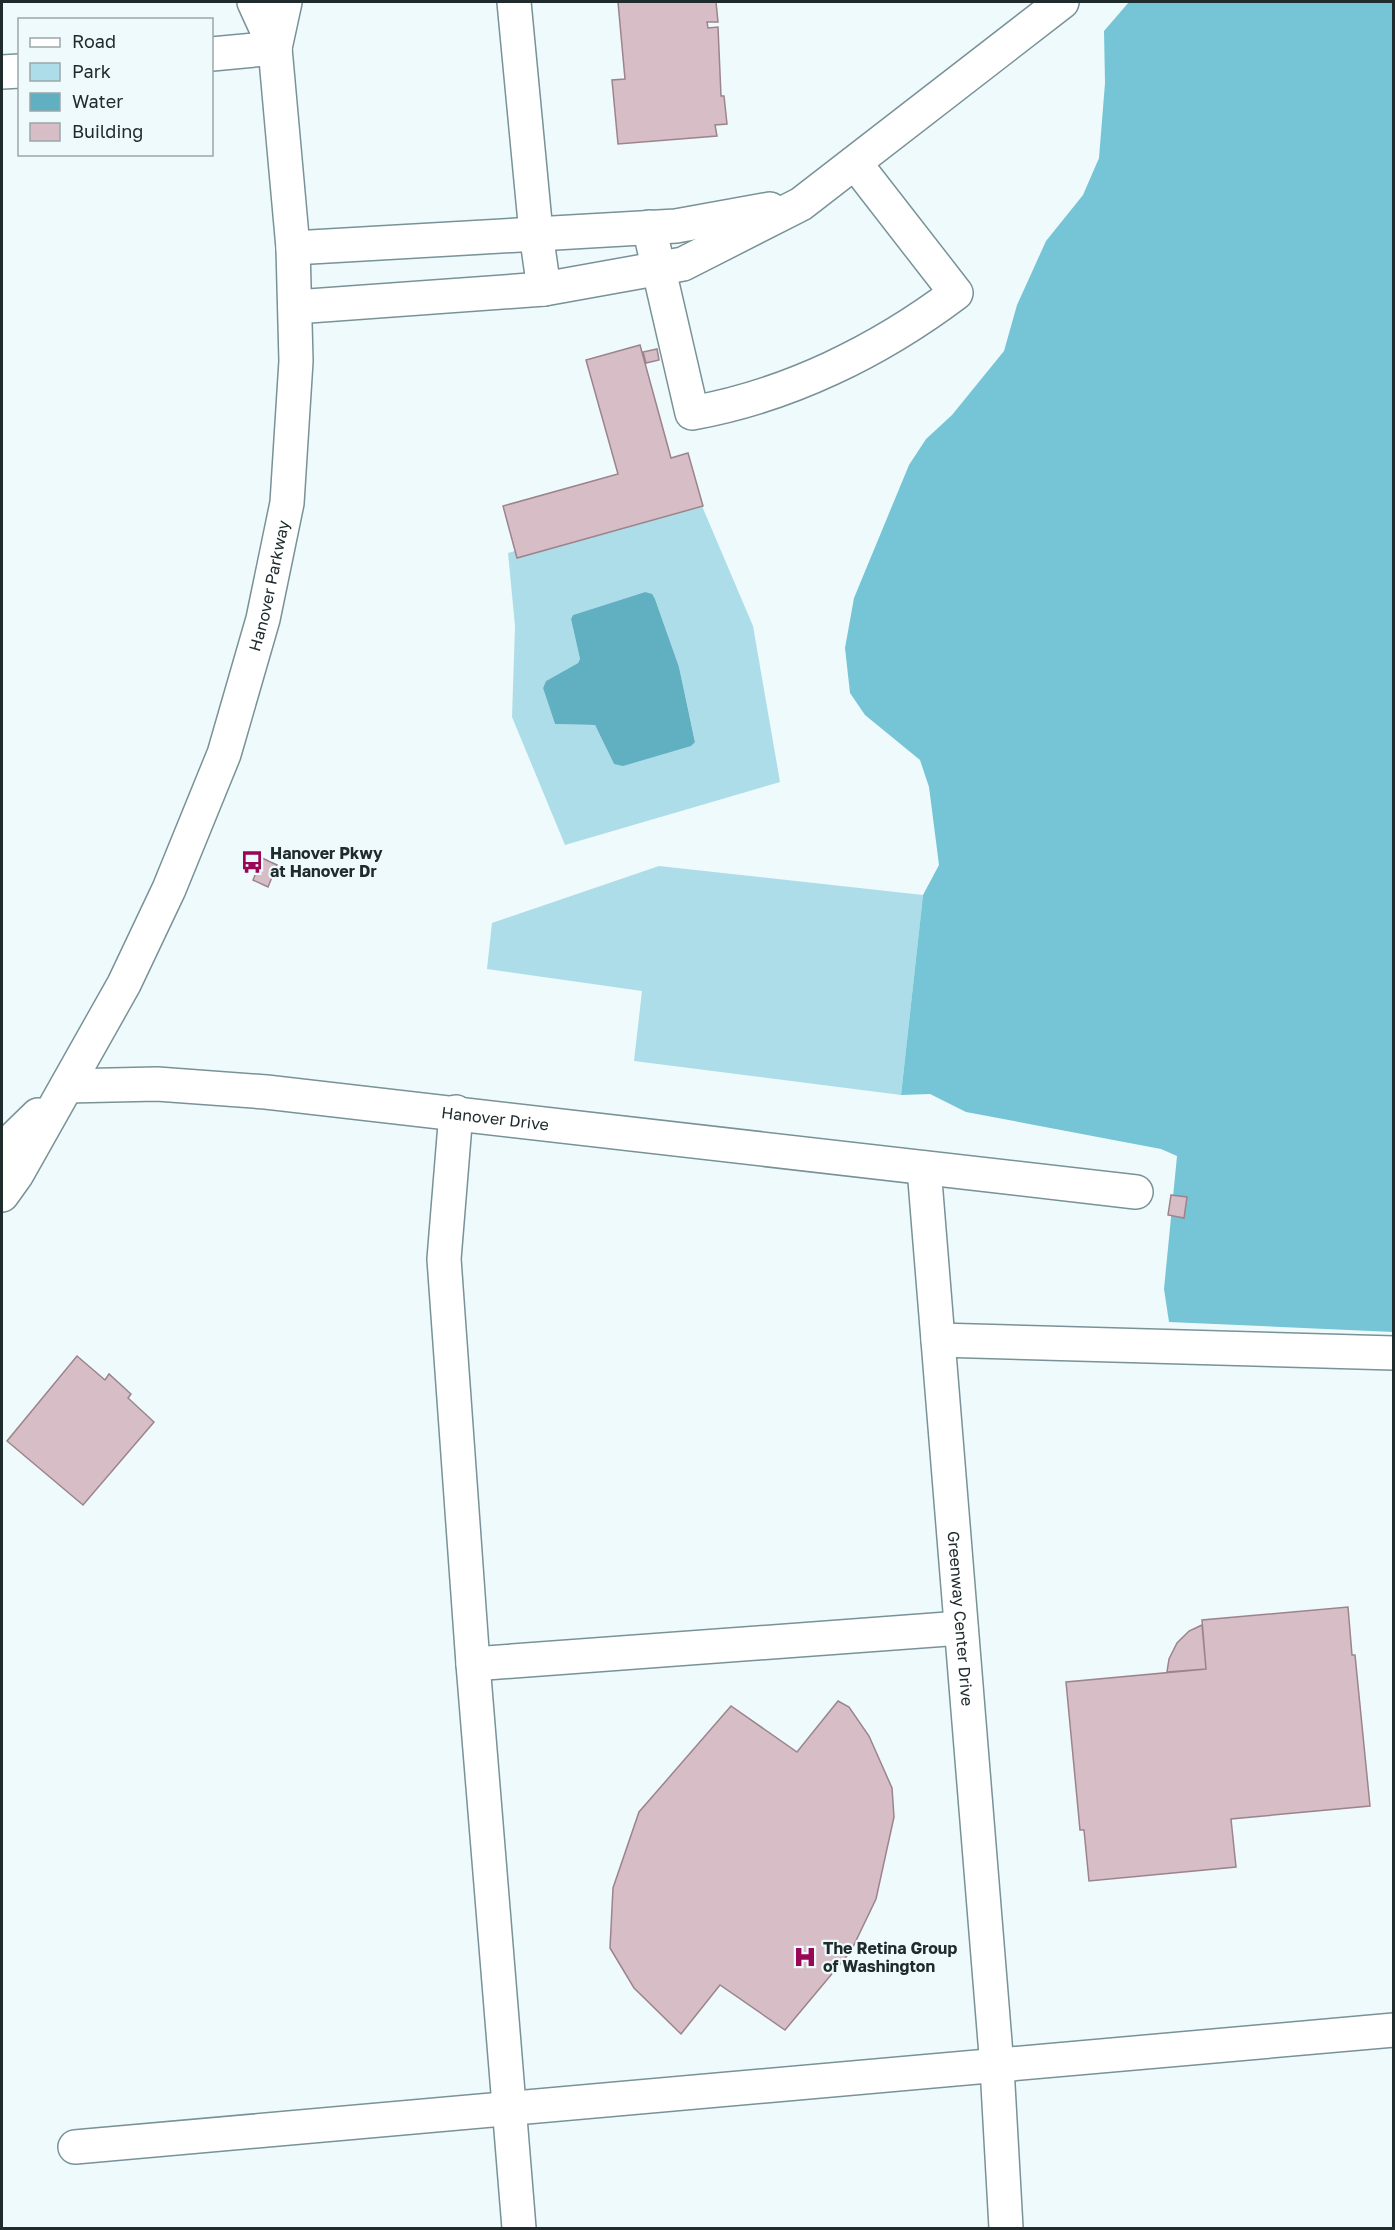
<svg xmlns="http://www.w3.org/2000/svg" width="1395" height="2230" viewBox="0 0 1395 2230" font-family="'Golos Text',sans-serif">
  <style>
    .green { fill: #addde8; fill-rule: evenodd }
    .forest { fill: #76c5d6 }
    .water { fill: #60b0c1 }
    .building { fill: #d7bdc5; stroke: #9c848c; stroke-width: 1.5 }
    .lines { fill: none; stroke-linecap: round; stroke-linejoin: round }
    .minor-casing { stroke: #789298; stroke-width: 36 }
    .minor { stroke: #fff; stroke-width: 33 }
    .labels { text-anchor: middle; stroke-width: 4.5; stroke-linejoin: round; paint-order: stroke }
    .street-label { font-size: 16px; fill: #202b2d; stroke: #effafd }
    .poi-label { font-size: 16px; font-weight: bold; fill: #202b2d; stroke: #effafd; text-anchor: start }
  </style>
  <rect width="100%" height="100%" fill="#effafd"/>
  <!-- green -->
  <path class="green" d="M699 499 753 626 780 782 565 845 512 717 515 626 508 553ZM645 592 655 599 679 667 695 741 614 764 595 725 555 724 543 688 546 681 578 663 580 659 571 619 573 615Z
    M659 866 923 895 901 1095 634 1061 642 991 487 969 492 923Z"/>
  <!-- forest -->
  <path class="forest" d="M1129 2H1393V1332L1169 1322 1164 1289 1177 1156 1161 1149 966 1112 930 1094 901 1095 923 895 939 865 929 787 920 760 865 715 850 693 845 648 854 598 909 465 926 439 952 415 1004 351 1017 305 1046 241 1083 195 1099 158 1105 83 1104 31Z"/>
  <!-- water -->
  <path class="water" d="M645 592 652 594 655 599 679 667 695 742 691 746 623 766 614 764 595 725 555 724 543 688 546 681 578 663 580 659 571 619 573 615Z"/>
  <!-- building -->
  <path class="building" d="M618 2H716L718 22H707L708 28 718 27 721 96H724L727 124 715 125 717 136 618 144 612 80 625 79Z
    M640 345 671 458 688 453 703 506 517 558 503 506 618 474 586 360Z
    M657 349 659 360 646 363 643 352Z
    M262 858 277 865 268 887 253 880Z
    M1171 1195 1187 1197 1184 1218 1168 1215Z
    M77 1356 105 1380 109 1374 131 1394 128 1398 154 1422 83 1505 7 1441Z
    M1348 1607 1352 1655H1355L1370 1806 1231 1819 1236 1867 1089 1881 1084 1830H1080L1066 1682 1206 1669 1202 1620Z
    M1202 1625 1206 1669 1167 1672 1169 1659 1177 1643 1189 1631Z
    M838 1701 849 1707 869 1736 892 1788 894 1817 876 1899 851 1951 785 2030 720 1985 681 2034 634 1988 610 1948 613 1888 639 1812 731 1706 797 1752Z"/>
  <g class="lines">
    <!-- minor casing -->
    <g class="minor-casing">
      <g id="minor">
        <path d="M254 2 275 48"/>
        <path d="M514 2 536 233 544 289"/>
        <path d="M212 54 275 48"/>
        <path d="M2 72 20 71"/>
        <path d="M649 227 692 413C788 396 879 351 956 293L855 163"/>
        <path d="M293 248 676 226 770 209"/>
        <path d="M295 307 544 289 683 264 801 204 1062 2"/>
        <path id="s1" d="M67 1086 157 1084 266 1092 1136 1192"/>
        <path d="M456 1112 444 1259 473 1664 519 2228"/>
        <path d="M2 1150 38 1115"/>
        <path id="s2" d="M924 1168 997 2067 1006 2228"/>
        <path id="s3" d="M2 1195 17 1174 124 984 169 889 224 754 263 619 287 503 296 361 293 248 275 48 285 2"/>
        <path d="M938 1340 1394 1353"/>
        <path d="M473 1664 961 1628"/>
        <path d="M75 2147 1394 2030"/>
      </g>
    </g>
    <!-- minor -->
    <use href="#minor" class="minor"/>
  </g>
  <!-- icons -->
  <defs>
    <g id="bus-bare" transform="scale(1.8)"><path d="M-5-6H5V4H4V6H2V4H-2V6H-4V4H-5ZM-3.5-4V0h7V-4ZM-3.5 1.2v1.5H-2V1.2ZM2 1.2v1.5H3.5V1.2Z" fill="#9b0756" stroke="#effafd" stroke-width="2.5" paint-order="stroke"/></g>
    <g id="hospital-bare" transform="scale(1.8)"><path d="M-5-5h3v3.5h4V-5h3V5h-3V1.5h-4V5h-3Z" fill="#9b0756" stroke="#effafd" stroke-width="2.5" paint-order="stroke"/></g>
  </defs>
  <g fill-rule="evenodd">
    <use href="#bus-bare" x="252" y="862"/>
    <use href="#hospital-bare" x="805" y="1957"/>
  </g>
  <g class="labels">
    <!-- street labels -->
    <g class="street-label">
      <text dy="6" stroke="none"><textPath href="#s3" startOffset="669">Hanover Parkway</textPath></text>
      <text dy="6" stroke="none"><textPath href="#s1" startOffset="430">Hanover Drive</textPath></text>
      <text dy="6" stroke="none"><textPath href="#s2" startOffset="452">Greenway Center Drive</textPath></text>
    </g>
    <!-- poi labels -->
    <g class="poi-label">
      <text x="270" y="859">Hanover Pkwy<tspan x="270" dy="18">at Hanover Dr</tspan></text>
      <text x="823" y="1954">The Retina Group<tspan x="823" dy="18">of Washington</tspan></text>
    </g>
  </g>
  <!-- border -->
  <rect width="1395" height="2230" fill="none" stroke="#202b2d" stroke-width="6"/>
  <!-- legend -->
  <rect x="18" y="18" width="195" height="138" fill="#effafd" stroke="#9ca7aa" stroke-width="1.5"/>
  <rect x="30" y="38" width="30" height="9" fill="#ffffff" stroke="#9ca7aa" stroke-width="1.5"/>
  <text x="72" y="48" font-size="18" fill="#202b2d">Road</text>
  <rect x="30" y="63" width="30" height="18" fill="#addde8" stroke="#9ca7aa" stroke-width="1.5"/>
  <text x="72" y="78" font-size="18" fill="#202b2d">Park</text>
  <rect x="30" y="93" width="30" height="18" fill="#60b0c1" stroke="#9ca7aa" stroke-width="1.5"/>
  <text x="72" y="108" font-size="18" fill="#202b2d">Water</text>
  <rect x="30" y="123" width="30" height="18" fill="#d7bdc5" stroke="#9ca7aa" stroke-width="1.5"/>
  <text x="72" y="138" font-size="18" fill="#202b2d">Building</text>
</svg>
